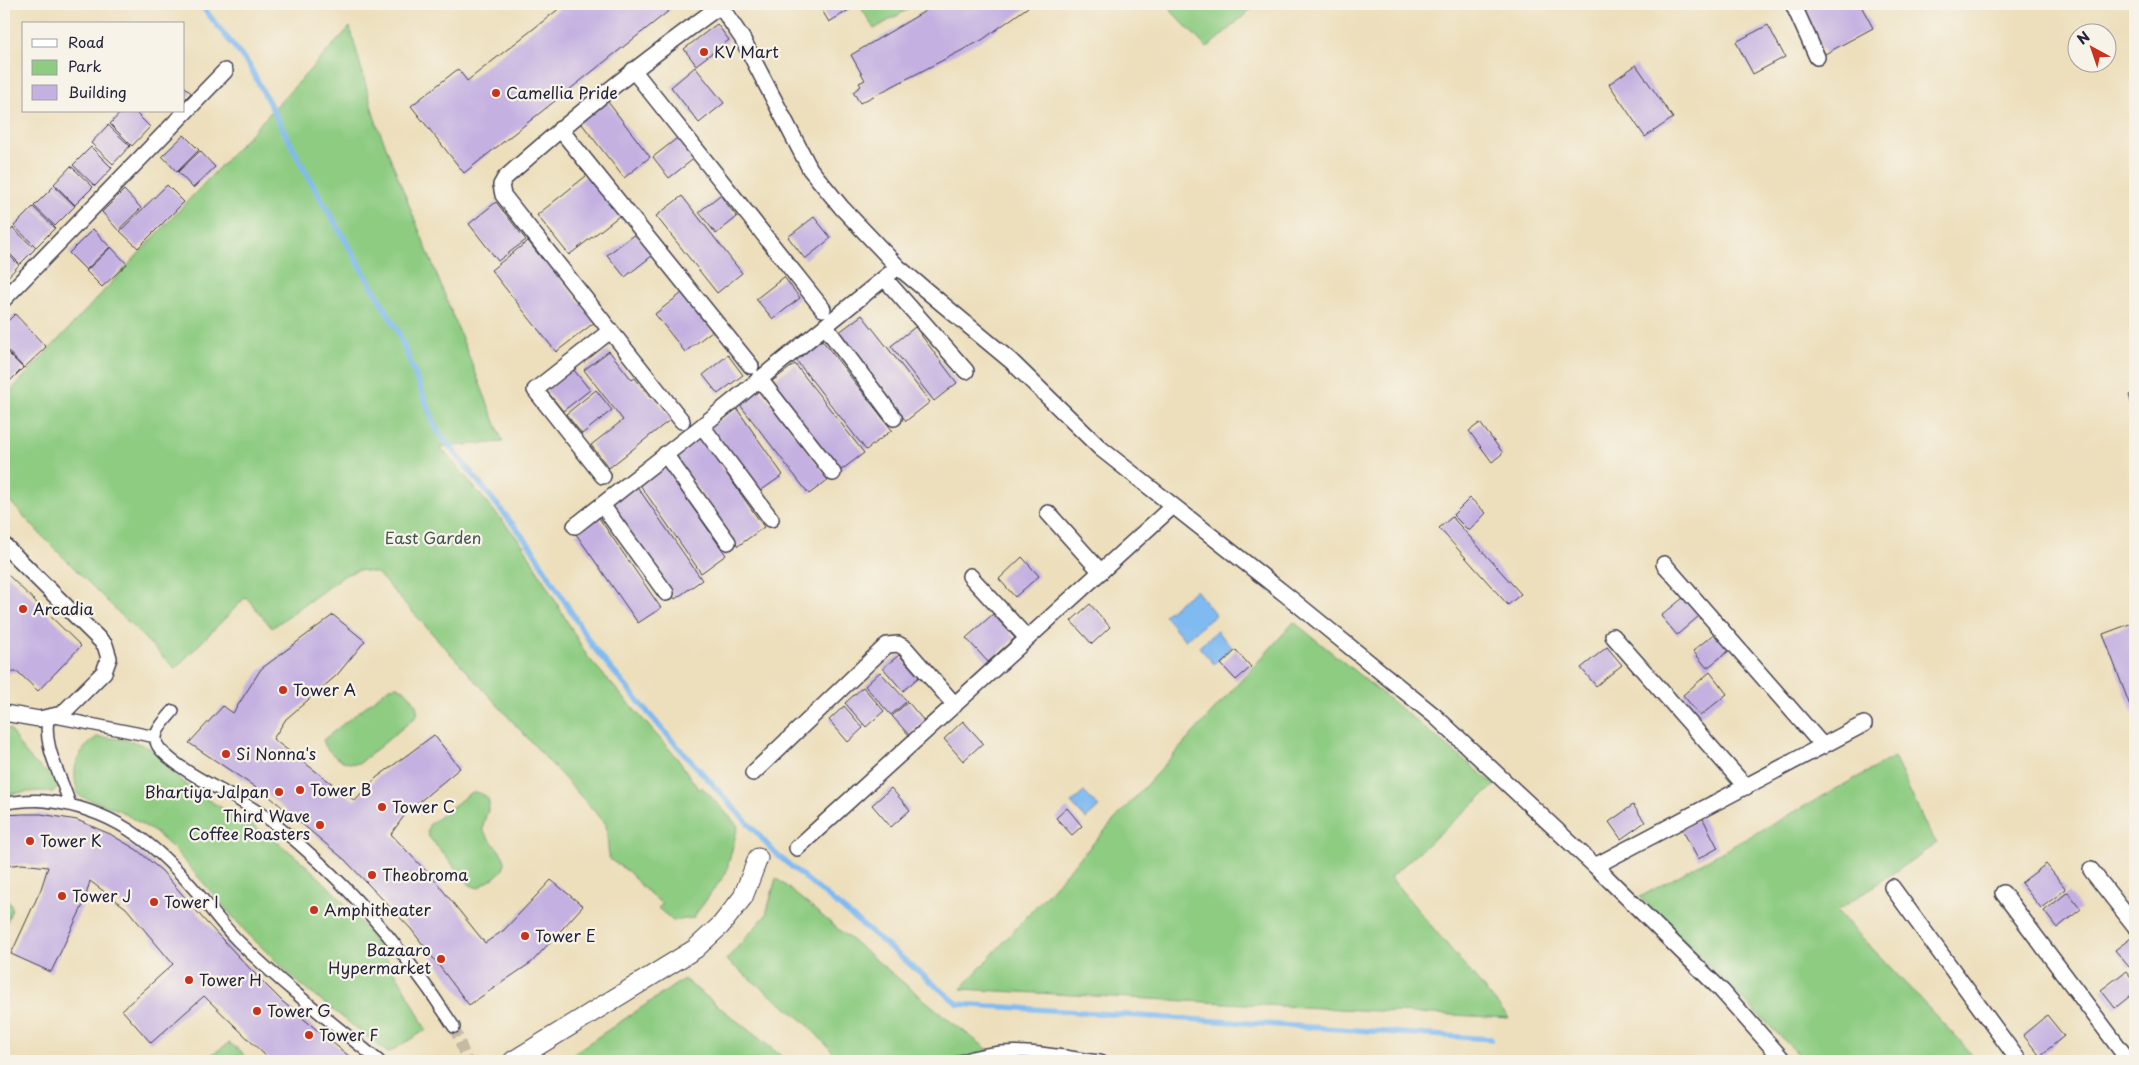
<svg xmlns="http://www.w3.org/2000/svg" width="2139" height="1065" viewBox="0 0 2139 1065" font-family="'Playpen Sans',sans-serif">
  <style>
    .green { fill: #8ecc82; stroke: #58775e }
    .water { fill: #7fbaf1; stroke: #506e96 }
    .lines { fill: none; stroke-linecap: round; stroke-linejoin: round }
    .stream { stroke: #7fbaf1; stroke-width: 5.5 }
    .building { fill: #c5b1e1 }
    .pedestrian-tunnel { stroke: #c4b9a2; stroke-width: 11; stroke-dasharray: 11 5.5; stroke-linecap: butt }
    .pedestrian-casing { stroke: #403e4e; stroke-width: 14 }
    .minor-casing { stroke: #403e4e; stroke-width: 18 }
    .tertiary-casing { stroke: #403e4e; stroke-width: 21 }
    .pedestrian { stroke: #fff; stroke-width: 11 }
    .minor { stroke: #fff; stroke-width: 15 }
    .tertiary { stroke: #fff; stroke-width: 19 }
    .poi-dot { fill: #c8321e; stroke: #f7f3e8; stroke-width: 2 }
    .labels { text-anchor: middle; stroke-width: 4.5; stroke-linejoin: round; paint-order: stroke }
    .poi-label { font-size: 16px; fill: #22223b; stroke: #f7f3e8; text-anchor: start }
    .park-label { font-size: 16px; fill: #425550; stroke: #f7f3e8 }
  </style>
  <rect width="100%" height="100%" fill="#f7f3e8"/>
  <filter id="ink" filterUnits="userSpaceOnUse"><feTurbulence type="fractalNoise" baseFrequency=".02" numOctaves="2"/><feDisplacementMap in="SourceGraphic" scale="10" xChannelSelector="R" yChannelSelector="G"/><feConvolveMatrix kernelMatrix="1 2 1 2 8 2 1 2 1" color-interpolation-filters="sRGB"/></filter>
  <filter id="wash" filterUnits="userSpaceOnUse"><feTurbulence type="fractalNoise" baseFrequency=".0096" numOctaves="4" result="noise"/><feDisplacementMap in="SourceGraphic" scale="20" xChannelSelector="R" yChannelSelector="G"/><feGaussianBlur stdDeviation="1.12" result="paint"/><feColorMatrix in="noise" values="0 0 0 0 0 0 0 0 0 0 0 0 0 0 0 0 0 1.4 0 .05"/><feComposite in="paint" operator="in"/></filter>
  <g filter="url(#wash)">
    <rect width="100%" height="100%" fill="#eddfbc"/>
    <!-- green -->
    <path class="green" d="M859 4H917L874 29Z
      M1169 4H1257L1207 48 1172 12Z
      M350 27 375 119 503 442 440 447 523 545 587 656 677 758 699 790 702 787 738 826 726 873 693 918 673 921 658 908 662 904 641 886 629 872 609 859 606 824 377 573 359 570 345 575 272 628 246 597 175 669 43 537 4 495V398Z
      M1294 622 1495 785 1390 877 1509 1018 961 989Z
      M397 686C407 689 420 705 417 716L360 763C346 766 327 755 323 740L390 687Z
      M4 729H10C16 740 22 750 31 759 39 768 54 776 58 786L53 792 40 791 4 794Z
      M97 737C115 738 140 740 155 752 159 755 163 762 167 767 174 775 183 783 192 789 215 806 241 817 264 833 337 882 389 951 426 1030L388 1053 300 984 247 933 173 848 156 833 119 810 79 796C70 772 75 752 97 737Z
      M1894 757 1928 830 1937 843 1837 911 1971 1053 1970 1061 1804 1060 1640 897Z
      M475 792C501 797 483 814 483 829 486 840 512 856 503 869 498 876 486 883 478 888L470 885 429 837 427 832 429 825 470 793Z
      M776 878 949 1020 1003 1061H841L806 1023 726 960 766 915Z
      M4 897 11 904 12 909 4 929Z
      M684 979 780 1055 786 1061H562Z
      M229 1043 241 1051 247 1061H202Z"/>
    <!-- water -->
    <path class="water" d="M1196 590 1216 615 1185 640 1164 615Z
      M1217 631 1232 647 1214 664 1199 647Z
      M1084 792 1099 807 1086 819 1071 803Z"/>
    <g class="lines">
      <!-- stream -->
      <path class="stream" d="M200 4 249 65 309 178 397 329 437 430 531 547 593 647 662 729 776 854 958 1004 1491 1039"/>
    </g>
    <g id="blocks">
      <!-- building -->
      <path class="building" d="M565 4H673L675 6 464 173 411 106 458 69 467 81Z
        M826 4H859L829 22 820 7Z
        M937 4H1026L1028 7 982 40 860 103 853 92 861 86 859 83 865 80 851 55Z
        M1804 4H1860L1873 28 1825 54 1800 6Z
        M717 24 729 40 696 65 684 49Z
        M1768 25 1785 57 1753 74 1736 42Z
        M1636 65 1673 118 1645 137 1609 84Z
        M695 67 724 103 699 123 671 87Z
        M184 86 191 93 184 100Z
        M605 98 650 157 624 178 578 119Z
        M122 111H134L150 127 132 146 110 124Z
        M108 125 130 146 113 164 91 143Z
        M184 135 199 150 177 172 162 156Z
        M680 136 696 157 669 178 653 157Z
        M91 147 112 168 95 186 73 165Z
        M200 151 215 167 193 188 178 172Z
        M71 166 93 187 75 205 54 184Z
        M591 172 623 213 569 255 537 215Z
        M167 185 184 202 138 248 120 231Z
        M54 186 75 206 55 226 34 206Z
        M124 190 141 208 118 230 102 212Z
        M720 195 737 217 716 234 699 212Z
        M682 196 742 273 717 293 656 216Z
        M496 202 526 240 498 261 469 224Z
        M33 207 55 228 36 247 14 226Z
        M814 217 831 238 805 259 788 237Z
        M13 228 35 249 20 264 4 248V238Z
        M93 229 110 247 86 270 69 253Z
        M636 233 653 255 625 277 607 255Z
        M528 241 542 259 544 257 595 322 556 352 491 270Z
        M111 247 127 264 102 287 86 271Z
        M4 250 19 265 4 281Z
        M784 277 800 298 773 319 756 299Z
        M682 293 712 331 685 352 655 314Z
        M15 314 46 347 24 368 4 347V325Z
        M862 315 930 402 906 421 838 333Z
        M915 327 957 383 934 401 891 346Z
        M822 340 892 430 866 450 796 360Z
        M4 349 23 368 4 387Z
        M609 351 632 380 635 378 651 398 653 396 671 419 609 468 591 445 623 420 584 370Z
        M728 355 743 375 718 394 703 375Z
        M795 364 864 453 840 471 771 382Z
        M573 369 590 390 563 411 546 390Z
        M760 389 829 479 809 494 740 405Z
        M596 390 612 410 582 434 566 414Z
        M2135 393V416L2129 395Z
        M737 409 783 475 756 494 710 427Z
        M1480 423 1503 453 1492 462 1469 431Z
        M698 433 764 527 738 546 672 451Z
        M663 465 726 555 701 573 638 482Z
        M636 485 702 580 675 599 609 504Z
        M1470 498 1486 513 1469 531 1453 515Z
        M1452 517 1521 594 1508 605 1439 528Z
        M599 518 661 608 638 623 576 534Z
        M1022 557 1039 576 1015 597 999 579Z
        M4 571 81 646 38 691 18 672H11L4 677Z
        M1684 597 1699 616 1677 635 1661 616Z
        M1090 604 1110 627 1092 644 1071 621Z
        M993 614 1015 638 988 662 966 638Z
        M333 615 365 641 337 675 286 719 273 739 355 801 376 778 434 735 460 768 407 812 391 834 437 883 485 943 504 930 551 880 583 906 532 962 469 1005 411 929 345 860 270 797 189 743 223 706 233 713 261 669Z
        M2135 622V719L2103 634Z
        M1716 632 1731 649 1707 668 1693 651Z
        M1607 647 1622 665 1596 686 1581 668Z
        M1236 650 1251 667 1236 680 1221 664Z
        M899 655 919 677 903 691 883 668Z
        M880 672 907 701 891 715 865 686Z
        M1710 672 1727 694 1700 716 1683 695Z
        M863 687 884 711 866 727 845 703Z
        M908 702 924 721 909 735 892 716Z
        M844 706 863 728 848 742 829 720Z
        M963 721 983 743 963 761 944 739Z
        M891 788 910 810 891 827 872 805Z
        M1633 805 1645 822 1621 839 1609 822Z
        M1067 808 1082 826 1072 835 1056 818Z
        M23 814H41L77 820 110 834 137 850 162 871 206 922 255 974 283 1002 355 1061H271L204 996 151 1043 122 1010 173 964 126 908 90 881 84 903 51 972 11 954 41 889 48 867 22 864 4 866V815Z
        M1702 817 1718 848 1698 859 1682 829Z
        M2046 864 2066 889 2041 908 2021 883Z
        M2068 892 2081 909 2057 928 2044 911Z
        M2135 935V962L2129 967 2115 950Z
        M2126 971 2135 982V992L2115 1008 2101 990Z
        M2047 1015 2064 1036 2040 1056 2023 1035Z"/>
    </g>
  </g>
  <g filter="url(#ink)">
    <use href="#blocks" fill-opacity="0" stroke="#403e4e" stroke-width="1"/>
    <g class="lines">
      <!-- pedestrian-tunnel -->
      <path class="pedestrian-tunnel" d="M454 1027 467 1061"/>
      <!-- pedestrian casing -->
      <g class="pedestrian-casing">
        <path id="pedestrian" d="M173 711C165 721 148 735 160 749 186 778 240 796 271 821 345 878 404 949 454 1027
          M55 717 156 737
          M48 719C43 748 62 777 70 805
          M4 803C17 802 32 799 45 801 110 808 153 841 194 889 209 906 222 925 238 941 282 984 331 1022 379 1061
          M960 1061C1008 1043 1051 1055 1100 1061"/>
      </g>
      <!-- minor casing -->
      <g class="minor-casing">
        <path id="minor" d="M719 4 742 38 810 169 842 208 898 267 1011 361 1100 448 1290 598 1436 717 1595 866 1722 991 1784 1061
          M1793 4 1817 57
          M633 70 823 309
          M560 129 751 366
          M885 279 966 371
          M4 299 225 71
          M825 326 894 418
          M759 378 833 473
          M682 421 503 195 501 185 505 178C574 116 645 60 720 6
          M702 426 771 519
          M665 454 728 542
          M603 476 535 390 610 331
          M602 505 666 593
          M1048 513 1101 572
          M575 526 702 426 898 267
          M4 545 105 645 109 658 104 672 62 714 39 719 4 713
          M1664 564 1823 746
          M970 576 1027 638
          M1613 636 1746 787
          M753 773 887 645 898 644 905 648 955 705
          M797 848 1173 506
          M1595 866 1864 724
          M2091 870 2135 926
          M1892 887 2019 1061
          M2003 893 2129 1061"/>
      </g>
      <!-- tertiary casing -->
      <g class="tertiary-casing">
        <path id="tertiary" d="M513 1061 695 949 721 925 743 897 758 858"/>
      </g>
      <!-- pedestrian -->
      <use href="#pedestrian" class="pedestrian"/>
      <!-- minor -->
      <use href="#minor" class="minor"/>
      <!-- tertiary -->
      <use href="#tertiary" class="tertiary"/>
    </g>
  </g>
  <!-- markers -->
  <g class="poi-dot">
    <circle cx="704" cy="52" r="5"/>
    <circle cx="496" cy="93" r="5"/>
    <circle cx="23" cy="609" r="5"/>
    <circle cx="283" cy="690" r="5"/>
    <circle cx="226" cy="754" r="5"/>
    <circle cx="300" cy="790" r="5"/>
    <circle cx="279" cy="792" r="5"/>
    <circle cx="382" cy="807" r="5"/>
    <circle cx="320" cy="825" r="5"/>
    <circle cx="30" cy="841" r="5"/>
    <circle cx="372" cy="875" r="5"/>
    <circle cx="62" cy="896" r="5"/>
    <circle cx="154" cy="902" r="5"/>
    <circle cx="314" cy="910" r="5"/>
    <circle cx="525" cy="936" r="5"/>
    <circle cx="441" cy="959" r="5"/>
    <circle cx="189" cy="980" r="5"/>
    <circle cx="257" cy="1011" r="5"/>
    <circle cx="309" cy="1035" r="5"/>
  </g>
  <g class="labels">
    <!-- poi labels -->
    <g class="poi-label">
      <text x="714" y="58">KV Mart</text>
      <text x="506" y="99">Camellia Pride</text>
      <text x="33" y="615">Arcadia</text>
      <text x="293" y="696">Tower A</text>
      <text x="236" y="760">Si Nonna's</text>
      <text x="310" y="796">Tower B</text>
      <text x="269" y="798" text-anchor="end">Bhartiya Jalpan</text>
      <text x="392" y="813">Tower C</text>
      <text x="310" y="822" text-anchor="end">Third Wave<tspan x="310" dy="18">Coffee Roasters</tspan></text>
      <text x="40" y="847">Tower K</text>
      <text x="382" y="881">Theobroma</text>
      <text x="72" y="902">Tower J</text>
      <text x="164" y="908">Tower I</text>
      <text x="324" y="916">Amphitheater</text>
      <text x="535" y="942">Tower E</text>
      <text x="431" y="956" text-anchor="end">Bazaaro<tspan x="431" dy="18">Hypermarket</tspan></text>
      <text x="199" y="986">Tower H</text>
      <text x="267" y="1017">Tower G</text>
      <text x="319" y="1041">Tower F</text>
    </g>
    <!-- park labels -->
    <g class="park-label">
      <text x="433" y="544">East Garden</text>
    </g>
  </g>
  <!-- margin -->
  <rect width="2139" height="1065" fill="none" stroke="#f7f3e8" stroke-width="20"/>
  <!-- legend -->
  <rect x="22" y="22" width="162" height="90" fill="#f7f3e8" stroke="#a29fa3"/>
  <rect x="32" y="39" width="25" height="8" fill="#ffffff" stroke="#a29fa3"/>
  <text x="68" y="48" font-size="15" fill="#22223b">Road</text>
  <rect x="32" y="60" width="25" height="15" fill="#8ecc82" stroke="#a29fa3"/>
  <text x="68" y="72" font-size="15" fill="#22223b">Park</text>
  <rect x="32" y="85" width="25" height="15" fill="#c5b1e1" stroke="#a29fa3"/>
  <text x="68" y="98" font-size="15" fill="#22223b">Building</text>
  <!-- north arrow -->
  <g transform="translate(2092 48) rotate(320)"><circle r="24" fill="#f7f3e8" stroke="#a29fa3"/>
  <path d="M0-4L9 19L0 12L-9 19Z" fill="#c8321e"/>
  <text y="-8" font-size="14" font-weight="bold" text-anchor="middle" fill="#22223b">N</text>
  </g>
</svg>
